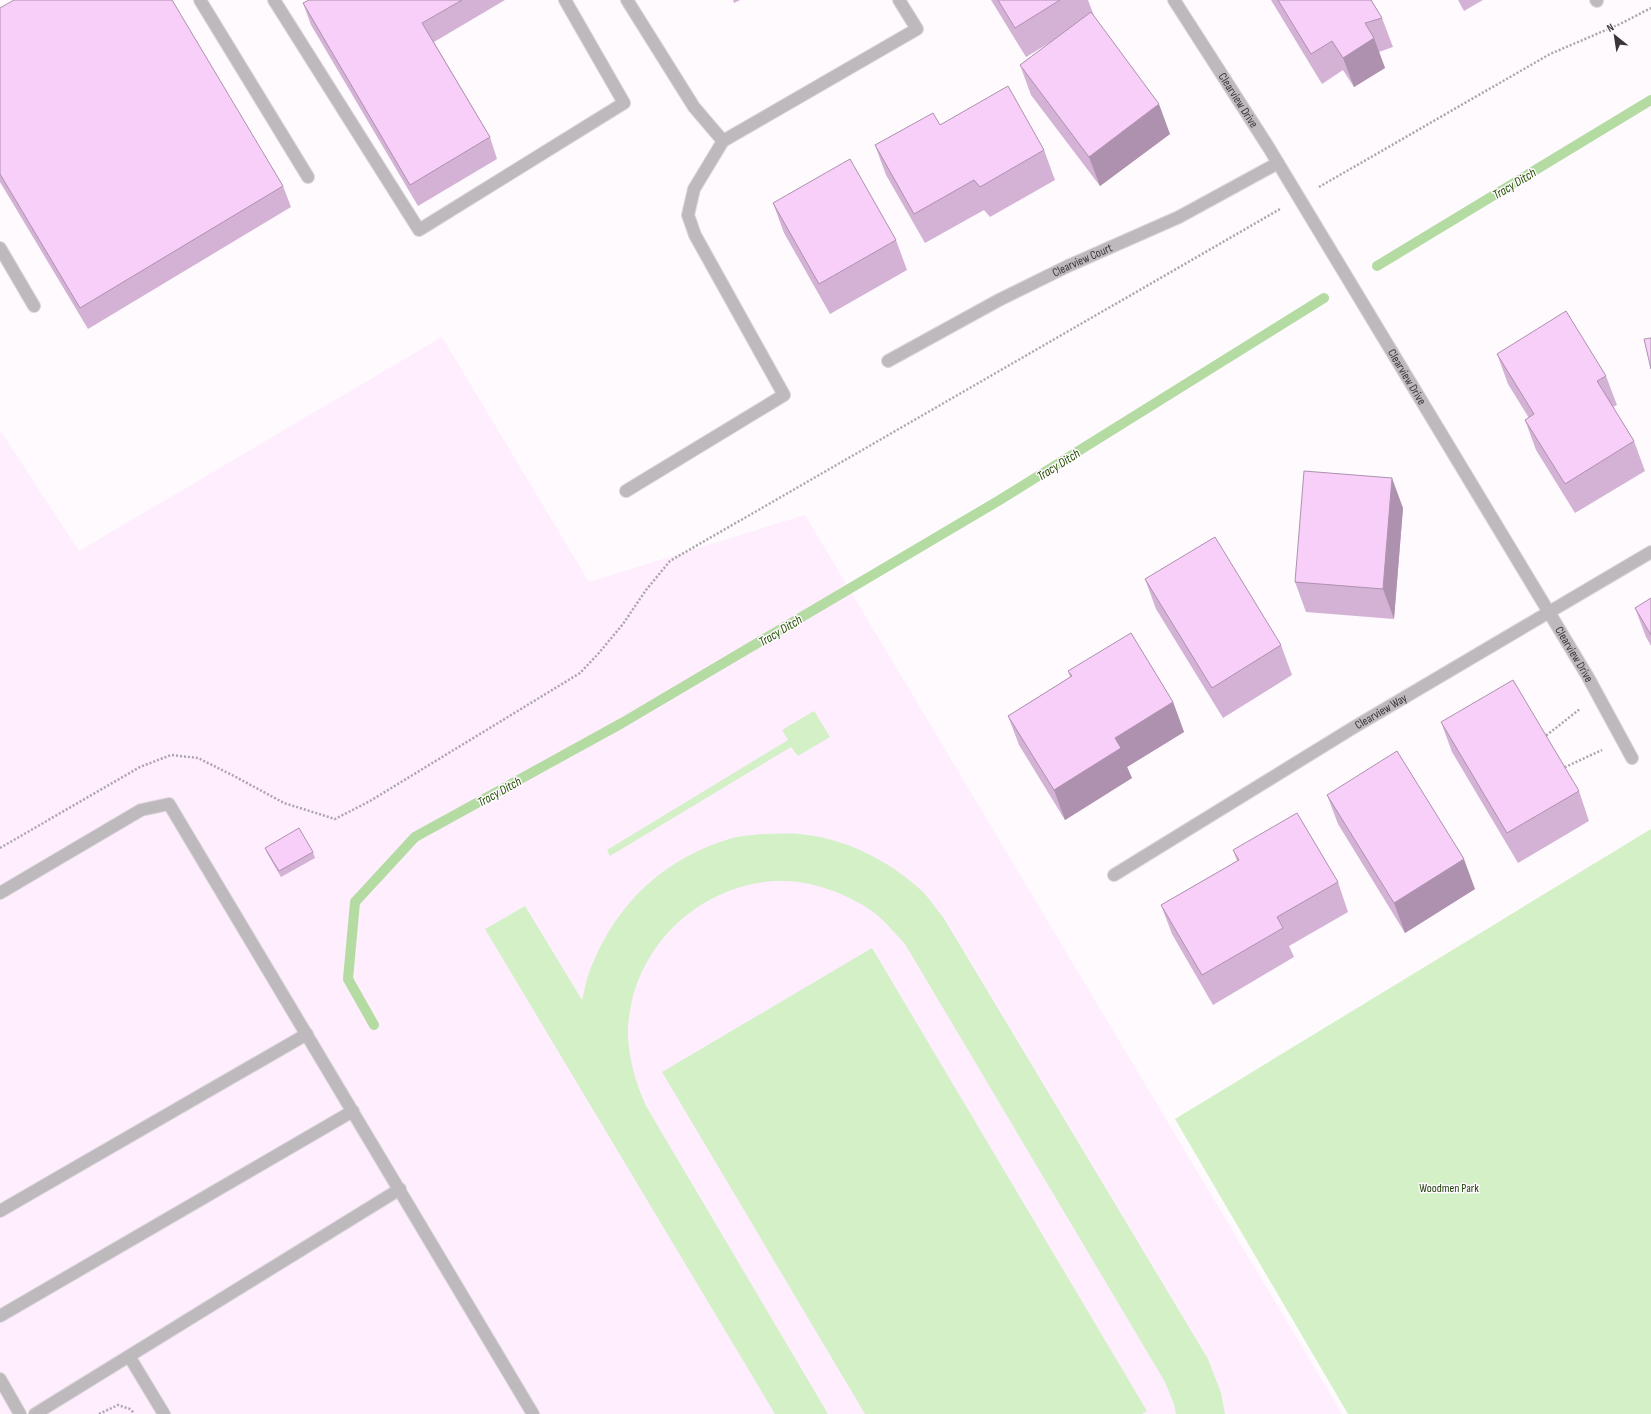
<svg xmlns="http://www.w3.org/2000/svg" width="1651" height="1414" viewBox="0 0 1651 1414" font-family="'Sofia Sans Condensed',sans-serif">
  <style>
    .built { fill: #feeefe }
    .park { fill: #d3f0c7 }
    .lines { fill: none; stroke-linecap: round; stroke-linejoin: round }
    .stream { stroke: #b4dba2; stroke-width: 10 }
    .service-casing { stroke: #dbd7db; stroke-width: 14 }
    .minor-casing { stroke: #dbd7db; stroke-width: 14 }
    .path { stroke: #aaa6aa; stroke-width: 2.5; stroke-dasharray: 2 2; stroke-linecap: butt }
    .service { stroke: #bdb9bd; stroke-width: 12 }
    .minor { stroke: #bdb9bd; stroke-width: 12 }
    .wall { fill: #d4b2d6 }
    .shaded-wall { fill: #ad91ae }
    .building { fill: #f7cff9; stroke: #ad91ae }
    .labels { text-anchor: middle; stroke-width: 3; stroke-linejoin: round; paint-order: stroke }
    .street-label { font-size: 12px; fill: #393539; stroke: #fefafe }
    .park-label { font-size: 12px; fill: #183b00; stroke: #fefafe }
    .water-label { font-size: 13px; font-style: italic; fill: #235200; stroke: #fefafe }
  </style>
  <rect width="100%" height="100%" fill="#fefafe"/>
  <!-- built -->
  <path class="built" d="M442 337 589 582 805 515 1342 1414H0V430L79 551Z"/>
  <!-- park -->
  <path class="park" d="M814 711 830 737 798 756 791 747 610 856 607 850 788 740 782 730Z
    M1651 829V1414H1348L1175 1119Z
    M762 834C774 834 787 833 799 834 845 838 888 860 922 891 930 899 936 909 943 917L1208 1359 1221 1393 1225 1414H1176L1174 1404 1165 1382 905 944C893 931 881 916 866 907 836 889 799 877 764 882 700 891 648 937 632 1000 630 1012 627 1024 628 1036 629 1061 636 1083 646 1106L828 1414H775L485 929 525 906 582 1000C585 989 587 976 592 965 618 902 664 859 729 839 739 836 751 835 762 834Z
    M872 948 1147 1411 1142 1414H865L662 1072Z"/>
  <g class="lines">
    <!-- stream -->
    <path class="stream" d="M1377 266 1651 100
      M374 1025 348 979 355 902 415 837 622 723 998 501 1324 298"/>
    <!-- service casing -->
    <g class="service-casing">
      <path id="service" d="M200 0 308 177
        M274 0 419 230 624 103 565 0
        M627 0 694 107 723 141 917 29 899 0
        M1596 0 1597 1
        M0 248 34 306
        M626 491 784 395 695 235 688 215 694 189 723 141
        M0 893 141 810 169 804 533 1414
        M0 1211 307 1034
        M0 1316 353 1111
        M129 1356 164 1414
        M0 1379 20 1414
        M35 1414 400 1189"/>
    </g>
    <!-- minor casing -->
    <g class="minor-casing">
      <g id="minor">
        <path id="s1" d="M1174 0 1269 148 1588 677 1632 758"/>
        <path id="s2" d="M888 361 999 300 1068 266 1179 217 1278 163"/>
        <path id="s3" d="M1114 875 1356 726 1651 552"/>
      </g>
    </g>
    <!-- path -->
    <path class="path" d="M1319 187 1550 54 1620 24 1651 8
      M1543 738 1580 709
      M1561 769 1602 750
      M0 848 140 767 171 755 198 758 234 776 284 803 335 819 370 801 580 673 598 654 623 624 646 590 670 561 1280 209
      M99 1414 118 1405 130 1409 134 1413"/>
    <!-- service -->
    <use href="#service" class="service"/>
    <!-- minor -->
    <use href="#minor" class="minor"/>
  </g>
  <!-- wall -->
  <path class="wall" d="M309 0H505L434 42 490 137 497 159 418 206 311 25 303 3Z
    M733 0H740L734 3Z
    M991 0H1088L1094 16H1093L1170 134 1100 186 1031 95 1020 65 1054 40 1026 57Z
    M1271 0H1371L1382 18 1393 47 1379 52 1385 68 1354 87 1343 70 1322 84Z
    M1458 0H1483L1464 11Z
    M0 8 283 186 291 207 88 329 0 182Z
    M940 125 1044 150 1055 180 990 217 984 210 925 243 886 175 875 145Z
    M773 203 896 240 907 270 830 314 784 233Z
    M1497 354 1606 376 1617 405 1613 407 1634 441 1645 471 1575 513 1536 450 1525 420 1529 418 1508 384Z
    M1403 508 1394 619 1306 612 1295 582Z
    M1145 579 1281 645 1292 675 1223 718 1156 609Z
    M1651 598V646L1646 637 1635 608Z
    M1068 671 1173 702 1184 732 1127 767 1132 778 1065 820 1019 745 1008 716 1070 677Z
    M1441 722 1579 791 1589 821 1518 863 1452 752Z
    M1327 795 1475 889 1405 933 1338 824Z
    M265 848 313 852 315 858 281 877 267 853Z
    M1233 850 1338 882 1348 912 1289 946 1294 957 1213 1005 1172 934 1161 905 1237 861Z"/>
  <!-- shaded-wall -->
  <path class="shaded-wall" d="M1374 38 1385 68 1354 87 1343 58Z
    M1159 104 1170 134 1100 186 1089 157Z
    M1392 478 1403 508 1394 619 1383 589Z
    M1173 702 1184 732 1127 767 1132 778 1065 820 1054 790 1115 738Z
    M1464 859 1475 889 1405 933 1394 903Z"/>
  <!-- building -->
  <path class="building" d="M14 0H172L283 186 80 308 0 174V8Z
    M309 0H462L422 23 490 137 410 185 303 3Z
    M998 0H1060L1015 28Z
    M1278 0H1371L1382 18 1365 23 1374 38 1343 58 1332 41 1311 54Z
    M1091 12 1159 104 1089 157 1020 65Z
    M1008 86 1044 150 980 187 974 180 914 214 875 145 933 113 940 125Z
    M850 159 896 240 819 284 773 203Z
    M1566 311 1606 376 1597 381 1634 441 1565 484 1525 420 1534 414 1497 354Z
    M1651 338V369L1644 339Z
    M1304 471 1392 478 1383 589 1295 582Z
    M1215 537 1281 645 1212 688 1145 579Z
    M1651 598V635L1635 608Z
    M1131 633 1173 702 1115 738 1121 748 1054 790 1008 716 1072 676 1068 671Z
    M1513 680 1579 791 1507 833 1441 722Z
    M1397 751 1464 859 1394 903 1327 795Z
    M1297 813 1338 882 1277 917 1283 928 1202 975 1161 905 1239 860 1233 850Z
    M299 828 313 852 279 871 265 848Z"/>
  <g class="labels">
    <!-- street labels -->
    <g class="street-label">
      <text dy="4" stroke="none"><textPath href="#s1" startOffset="119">Clearview Drive</textPath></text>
      <text dy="4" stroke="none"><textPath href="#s2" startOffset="219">Clearview Court</textPath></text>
      <text dy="4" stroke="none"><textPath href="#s1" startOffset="443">Clearview Drive</textPath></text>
      <text dy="4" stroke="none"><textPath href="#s1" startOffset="767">Clearview Drive</textPath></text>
      <text dy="4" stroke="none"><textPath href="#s3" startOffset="313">Clearview Way</textPath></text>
    </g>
    <!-- park labels -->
    <g class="park-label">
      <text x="1449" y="1192">Woodmen Park</text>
    </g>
    <!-- water labels -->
    <g class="water-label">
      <text transform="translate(1514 183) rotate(-31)" y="5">Tracy Ditch</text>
      <text transform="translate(1058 464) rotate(-32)" y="5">Tracy Ditch</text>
      <text transform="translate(780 630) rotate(-31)" y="5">Tracy Ditch</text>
      <text transform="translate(499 791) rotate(-29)" y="5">Tracy Ditch</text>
    </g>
  </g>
  <!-- north arrow -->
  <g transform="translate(1615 36) rotate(330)" stroke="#fefafe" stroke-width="3" paint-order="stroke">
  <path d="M0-3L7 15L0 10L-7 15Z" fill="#393539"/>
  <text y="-6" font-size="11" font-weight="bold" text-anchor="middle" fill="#393539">N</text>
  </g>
</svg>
